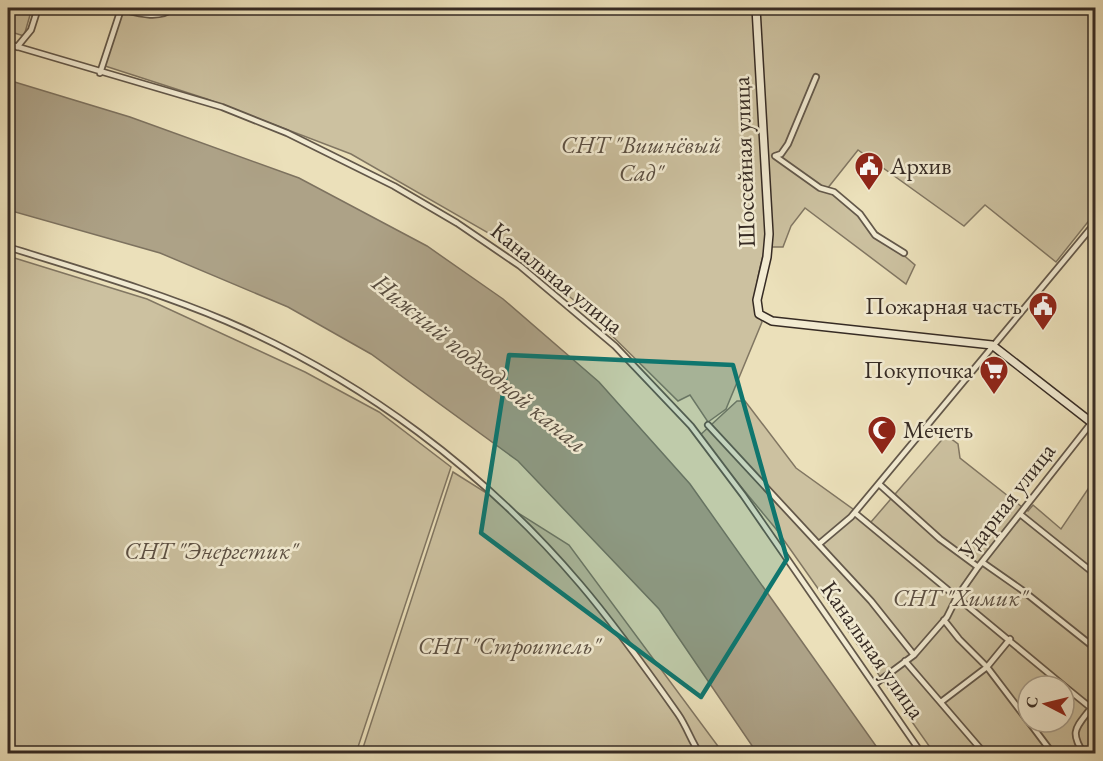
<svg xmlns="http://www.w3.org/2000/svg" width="1103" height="761" viewBox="0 0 1103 761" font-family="'EB Garamond',serif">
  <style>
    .green { fill: #ccc1a0; stroke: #817662; stroke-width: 1.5; fill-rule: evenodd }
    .water { fill: #ada287; stroke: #7d725f; stroke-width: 1.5 }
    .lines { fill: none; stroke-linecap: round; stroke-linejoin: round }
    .street-casing { stroke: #63584a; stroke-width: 8 }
    .secondary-casing { stroke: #362b24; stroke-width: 10 }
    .street { stroke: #f2ebd2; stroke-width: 4.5 }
    .secondary { stroke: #f2ebd2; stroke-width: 7 }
    .marked { fill: #0f766e; fill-opacity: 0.2; stroke: #0f766e; stroke-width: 4.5; stroke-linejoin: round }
    .labels { text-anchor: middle; stroke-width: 5; stroke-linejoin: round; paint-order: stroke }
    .park-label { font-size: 24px; font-style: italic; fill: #5c5043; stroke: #f2ebd2 }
    .street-label { font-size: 24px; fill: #362b24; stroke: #f2ebd2 }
    .poi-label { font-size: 24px; fill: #362b24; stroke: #f2ebd2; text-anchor: start }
    .water-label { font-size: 26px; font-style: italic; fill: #5a4f42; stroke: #f2ebd2 }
  </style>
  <rect width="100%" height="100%" fill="#ebe0ba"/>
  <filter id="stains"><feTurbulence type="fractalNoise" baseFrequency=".00333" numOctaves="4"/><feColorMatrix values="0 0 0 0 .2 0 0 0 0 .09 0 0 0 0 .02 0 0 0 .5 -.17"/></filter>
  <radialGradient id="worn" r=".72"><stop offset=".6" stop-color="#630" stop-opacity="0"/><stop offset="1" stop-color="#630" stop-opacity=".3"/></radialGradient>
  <!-- green -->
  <path class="green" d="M8 8H32L24 36 8 31Z
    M175 8H1095V213L1056 262 985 205 964 226 858 150 827 189 915 265 906 284 805 208 791 226 783 247H765C759 273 750 297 762 322L726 409 708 422 690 395 678 401 585 309 492 235 351 154 207 99 105 66 118 20 125 9 153 14Z
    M8 256 147 299 305 372 379 412 451 467 356 753H8Z
    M737 401H745L796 468 871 522 946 435 958 444 960 458 1022 507 1028 511 1033 505 1061 529 1092 483 1096 486 1095 753H934L776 529 699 436ZM1028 686H1064V722H1028Z
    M453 472 569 545 723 753 361 754Z"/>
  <!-- water -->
  <path class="water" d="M8 80 130 117 299 178 427 246 503 299 599 382 690 484 881 753H757L659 609 518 461 371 354 288 307 160 253 8 210Z"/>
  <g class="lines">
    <!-- street casing -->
    <g class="street-casing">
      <path id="street" d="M8 44 222 107 287 133 394 186 457 223 520 266 615 346 691 426 743 495 922 754
        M17 47 31 30 38 8
        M100 73 121 9C137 13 159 20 174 8
        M816 77 788 144 781 154 775 156 820 188 834 192 860 214 875 235 904 253
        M8 247C81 270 155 291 226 321 363 380 484 471 580 584 615 625 647 670 678 714 687 727 691 741 700 754
        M708 425 871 601 914 655
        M879 484 940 539 978 567
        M855 513 1064 686
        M1020 514 1096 575
        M819 544 851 517 1096 222
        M982 562 1022 590 1096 649
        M944 620 959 639 987 667 1028 721
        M905 661 985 754
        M875 684 914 655 947 617 957 597 978 567 1096 417
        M1064 686 1096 712
        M941 702 987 667 1010 639
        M1029 722 1053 754
        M1084 754C1069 731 1076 728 1091 708"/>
    </g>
    <!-- secondary casing -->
    <g class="secondary-casing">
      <path id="secondary" d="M756 8 769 234 767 257 757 300 759 314 772 321 992 345 1096 426"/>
    </g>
    <!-- street -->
    <use href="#street" class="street"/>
    <!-- secondary -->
    <use href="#secondary" class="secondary"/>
  </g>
  <!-- marked area -->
  <path class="marked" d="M509 355 733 365 787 559 701 697 481 533Z"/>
  <!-- icons -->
  <defs>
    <g id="civic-pin" transform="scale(1.5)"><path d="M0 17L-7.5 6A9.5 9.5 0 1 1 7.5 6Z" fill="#8f2418" stroke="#f2ebd2"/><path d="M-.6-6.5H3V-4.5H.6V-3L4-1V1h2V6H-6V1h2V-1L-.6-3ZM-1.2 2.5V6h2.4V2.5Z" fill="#fff"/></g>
    <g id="supermarket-pin" transform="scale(1.5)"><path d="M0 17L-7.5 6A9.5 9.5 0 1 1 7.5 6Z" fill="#8f2418" stroke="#f2ebd2"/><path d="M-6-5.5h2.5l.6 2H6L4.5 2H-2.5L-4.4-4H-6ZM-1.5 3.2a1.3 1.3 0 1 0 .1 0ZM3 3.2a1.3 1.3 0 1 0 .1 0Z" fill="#fff"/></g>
    <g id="mosque-pin" transform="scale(1.5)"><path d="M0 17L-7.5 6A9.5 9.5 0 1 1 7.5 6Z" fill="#8f2418" stroke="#f2ebd2"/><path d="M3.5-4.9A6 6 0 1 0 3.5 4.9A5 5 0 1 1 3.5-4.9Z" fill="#fff"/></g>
  </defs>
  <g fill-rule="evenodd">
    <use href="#civic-pin" x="869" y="166"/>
    <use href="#civic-pin" x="1043" y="306"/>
    <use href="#supermarket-pin" x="994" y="370"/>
    <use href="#mosque-pin" x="882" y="430"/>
  </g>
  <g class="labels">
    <!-- park labels -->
    <g class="park-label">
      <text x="641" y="153">СНТ "Вишнёвый<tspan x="641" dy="28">Сад"</tspan></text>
      <text x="211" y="559">СНТ "Энергетик"</text>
      <text x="960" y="606">СНТ "Химик"</text>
      <text x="509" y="654">СНТ "Строитель"</text>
    </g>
    <!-- street labels -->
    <g class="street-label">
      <text transform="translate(744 162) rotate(-92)" y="8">Шоссейная улица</text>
      <text transform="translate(557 278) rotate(39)" y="8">Канальная улица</text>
      <text transform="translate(1007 501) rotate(-52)" y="8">Ударная улица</text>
      <text transform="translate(873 650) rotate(55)" y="8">Канальная улица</text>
    </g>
    <!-- poi labels -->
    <g class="poi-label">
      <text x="890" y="174">Архив</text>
      <text x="1022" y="314" text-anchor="end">Пожарная часть</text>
      <text x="973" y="378" text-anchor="end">Покупочка</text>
      <text x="903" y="438">Мечеть</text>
    </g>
    <!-- water labels -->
    <g class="water-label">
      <text transform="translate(480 363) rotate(39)" y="9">Нижний подходной канал</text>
    </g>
  </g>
  <!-- margin -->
  <rect width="1103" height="761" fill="none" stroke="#ebe0ba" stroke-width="30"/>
  <rect x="9" y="9" width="1085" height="743" fill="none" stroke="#362b24" stroke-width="3"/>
  <rect x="15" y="15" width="1073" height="731" fill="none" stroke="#362b24" stroke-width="1.5"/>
  <!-- north arrow -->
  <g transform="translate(1046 704) rotate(277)"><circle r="28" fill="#f2ebd2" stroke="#a79e8c" stroke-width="1.5"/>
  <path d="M0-4.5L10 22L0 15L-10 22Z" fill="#8f2418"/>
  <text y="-9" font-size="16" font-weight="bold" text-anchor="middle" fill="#362b24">С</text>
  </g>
  <rect width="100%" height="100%" filter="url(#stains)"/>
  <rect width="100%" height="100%" fill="url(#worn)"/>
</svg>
